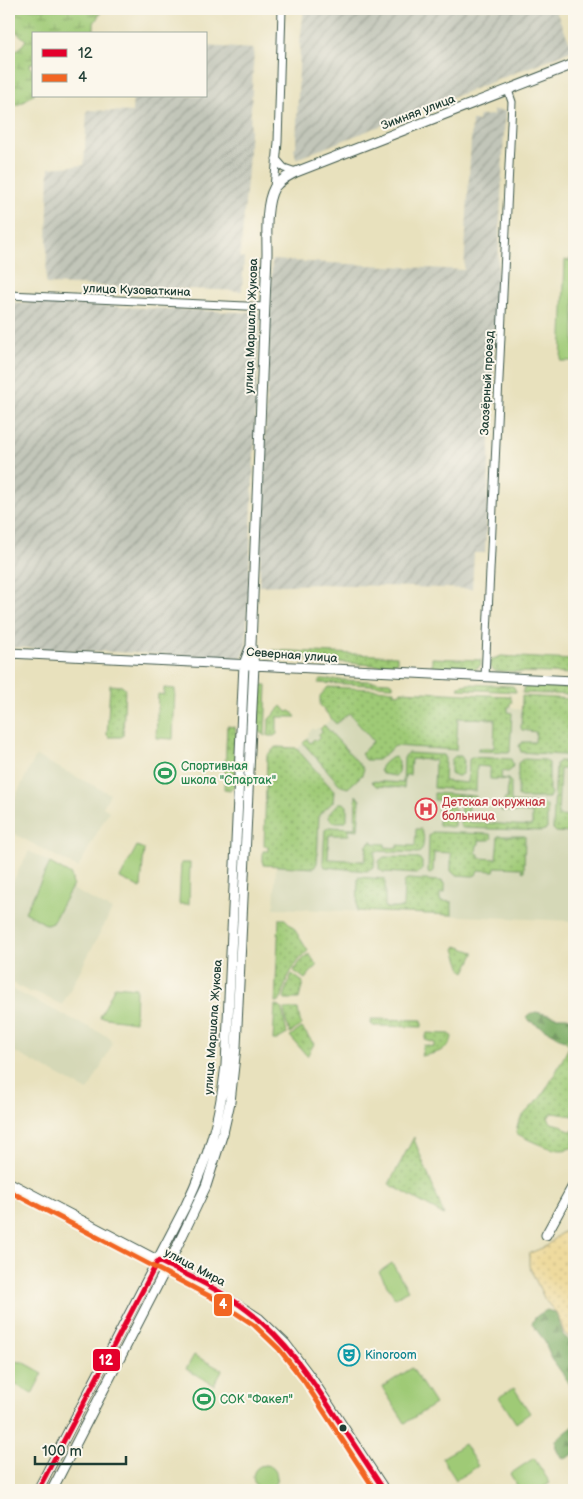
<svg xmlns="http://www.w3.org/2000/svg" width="583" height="1499" viewBox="0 0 583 1499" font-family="'Balsamiq Sans',sans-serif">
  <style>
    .built { fill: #d5d8b7 }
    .industrial { fill: url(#industrial-furrows) }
    .grass { fill: url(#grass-dots); stroke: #5f8455 }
    .forest { fill: url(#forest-firs); stroke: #4f764e }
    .wetland { fill: url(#wetland-marsh); stroke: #5f8455 }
    .sand { fill: url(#sand-dots); stroke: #868c69 }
    .park { fill: #9fca76; stroke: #5f8455 }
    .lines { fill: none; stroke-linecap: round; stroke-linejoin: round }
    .street-casing { stroke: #3d5649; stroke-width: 9 }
    .secondary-casing { stroke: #3d5649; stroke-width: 11 }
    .primary-casing { stroke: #3d5649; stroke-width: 12 }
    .street { stroke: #fff; stroke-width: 7 }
    .secondary { stroke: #fff; stroke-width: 9 }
    .primary { stroke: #fff; stroke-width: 10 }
    .bus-1-casing { stroke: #fbf7ec; stroke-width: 9 }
    .bus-2-casing { stroke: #fbf7ec; stroke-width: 9 }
    .bus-1 { stroke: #e4002b; stroke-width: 5 }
    .bus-2 { stroke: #f26522; stroke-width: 5 }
    .bus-dot { fill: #1f3d34; stroke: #fbf7ec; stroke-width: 2 }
    .labels { text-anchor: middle; stroke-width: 4; stroke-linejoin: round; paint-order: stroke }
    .street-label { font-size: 12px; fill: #1f3d34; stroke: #fbf7ec }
    .leisure-label { font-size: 12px; fill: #27864d; stroke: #fbf7ec; text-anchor: start }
    .health-label { font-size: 12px; fill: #be3a42; stroke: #fbf7ec; text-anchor: start }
    .culture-label { font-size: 12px; fill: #0d838f; stroke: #fbf7ec; text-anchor: start }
    .line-badge { stroke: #fbf7ec; stroke-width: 2 }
    .badge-label { font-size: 14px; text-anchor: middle; font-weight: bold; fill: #fff }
  </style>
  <defs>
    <pattern id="industrial-furrows" width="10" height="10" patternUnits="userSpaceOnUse" patternTransform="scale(1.25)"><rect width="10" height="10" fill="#c2c6b9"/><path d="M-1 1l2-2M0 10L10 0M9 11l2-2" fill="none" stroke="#9da297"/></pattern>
    <pattern id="grass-dots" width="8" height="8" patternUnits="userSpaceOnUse" patternTransform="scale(1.25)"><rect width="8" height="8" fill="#9fca76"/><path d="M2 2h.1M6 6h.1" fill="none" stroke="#81a562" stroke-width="1.8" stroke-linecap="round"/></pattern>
    <pattern id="forest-firs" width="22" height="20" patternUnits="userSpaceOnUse" patternTransform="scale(1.25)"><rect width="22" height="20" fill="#7fae67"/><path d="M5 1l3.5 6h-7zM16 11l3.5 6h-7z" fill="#678f56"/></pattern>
    <pattern id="wetland-marsh" width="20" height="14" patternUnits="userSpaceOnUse" patternTransform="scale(1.25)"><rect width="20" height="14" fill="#9fca76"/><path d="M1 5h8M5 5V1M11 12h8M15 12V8" fill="none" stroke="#81a562"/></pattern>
    <pattern id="sand-dots" width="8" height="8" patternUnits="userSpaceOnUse" patternTransform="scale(1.25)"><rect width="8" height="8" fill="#eeda9e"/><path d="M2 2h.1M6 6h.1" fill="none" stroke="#ccbc89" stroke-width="1.8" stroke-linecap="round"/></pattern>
  </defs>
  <rect width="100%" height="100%" fill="#fbf7ec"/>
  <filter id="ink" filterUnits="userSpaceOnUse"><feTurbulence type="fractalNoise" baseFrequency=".02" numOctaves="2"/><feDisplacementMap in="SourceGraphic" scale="10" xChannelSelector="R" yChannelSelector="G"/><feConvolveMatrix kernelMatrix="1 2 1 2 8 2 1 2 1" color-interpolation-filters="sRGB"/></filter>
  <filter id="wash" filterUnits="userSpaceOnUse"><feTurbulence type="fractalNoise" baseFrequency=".0096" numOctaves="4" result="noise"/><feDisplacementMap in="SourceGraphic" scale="20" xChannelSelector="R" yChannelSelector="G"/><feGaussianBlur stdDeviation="1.12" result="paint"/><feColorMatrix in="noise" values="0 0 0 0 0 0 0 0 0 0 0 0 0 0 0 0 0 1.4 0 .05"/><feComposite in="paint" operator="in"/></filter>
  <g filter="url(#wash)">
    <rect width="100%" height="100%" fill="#e8e1bd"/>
    <!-- built -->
    <path class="built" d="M337 701 508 709V707H513V709L574 712V921L274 908 281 747 297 749 307 740 306 738 309 735 308 733 313 728 315 730 318 727 320 729 336 714Z
      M36 756 110 794 103 807 109 811 78 868 9 831V809Z
      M29 851 72 875 74 890 112 910 62 1005 35 992H29L9 981V888Z
      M9 988 111 1038 112 1045 88 1091 9 1049Z"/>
    <!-- industrial -->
    <path class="industrial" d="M304 9H555L573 50 296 159 294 148 296 147 300 43Z
      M206 46 254 49 248 170 240 258H244L242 291 46 284 49 168 84 165 87 110 132 112 133 96H206Z
      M493 110 505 111 485 553H474L472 589 321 584 259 586 272 260 464 270 472 121H478L479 116 493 115Z
      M9 302 260 313 246 649 242 657 237 658 9 647Z"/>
    <!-- grass -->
    <path class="grass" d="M272 650 397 656V663L382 666 272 656Z
      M501 656 574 660V674L495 671 490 667V660Z
      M432 658 481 660V665L474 670 432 668Z
      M321 679 389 682 393 684V686L318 683Z
      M469 684 512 686 514 687 516 692 458 689 459 686Z
      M110 685 123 686 125 688 123 736 121 737H109L107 735Z
      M260 685H267L265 736 259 732 258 727Z
      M528 686 574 688V695L522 693 524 688Z
      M328 687 394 690V693L399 694 401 691 510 696 512 702 510 703V706L508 707V712L512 713 510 752 478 751V748H494L495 719 458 718 456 750 395 746 378 760H366L361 754 373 741 349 713 336 724 320 705V696Z
      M522 696 574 699V756L521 752 519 746 522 742H535L536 732 522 730 521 728Z
      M282 706 287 712 291 711 296 717H277V734L274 736H268L269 719Z
      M324 725 364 769 362 775 348 788 341 786 303 743 307 739 310 743 314 739 316 741 320 737 318 735 322 731 320 729Z
      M227 726 235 727 237 740 235 785 230 790 224 789Z
      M276 747 296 748 334 791 333 802 319 815 317 863 314 868 263 865V851H268V846H264L267 755Z
      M407 753 443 755 445 759 444 781 468 783 469 760 471 757 511 759 513 764 512 769 508 772 502 771 501 778 508 779 511 782V802L543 804 547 806V829L542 831 463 828 460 826 461 801 434 800V793L476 796V804H469L468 822 532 826V813L501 811V806H504V799H507L508 780 490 779V767L477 766 476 791 434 788 435 760 411 759 410 775H405L404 788 376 786 371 781 403 783 404 758Z
      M455 756H461L464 761 463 773 459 776 451 775V760Z
      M395 757 399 761 398 774 395 776 382 774 380 770C381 764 389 758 395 757Z
      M523 759 545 760 549 763V790L551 793 549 798H521L518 796V763Z
      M559 761 574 762V769H560L558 816 574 817V831L572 833 556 832 553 829 556 765Z
      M356 795 360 800 358 830 349 829V835H329L328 859 365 861 367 845 371 841H373V843L385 844V847L397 848 398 845 415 846 416 829H421C425 835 424 846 421 851L418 853 375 851 374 867 367 871 325 867 323 863 325 830 329 827 355 828Z
      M339 803H344L347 806V820L345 822H333L329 818V814Z
      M442 806H452L456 810 454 826 451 827 439 825 438 809Z
      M432 832 490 834 492 838 490 840H479V844L477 845 476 853 479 854V858L496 859 498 836H525L524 872 522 871V868L495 867 494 871 478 870 476 875 473 876 455 875 451 871V853L434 852 433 872 429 874 428 872 429 836Z
      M384 857 419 858 422 862V870L417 874 383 872 379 869V861Z
      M358 877 385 879V908H403L404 883 407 879 442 881 445 885V893H440V901L452 902V915L357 911Z
      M279 919H285L293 927 308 951C298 960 291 970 286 982 283 989 284 996 279 1002H275Z
      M457 946 474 952V954L465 972 462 970 455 949Z
      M309 954 317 965 305 979 294 971 300 962Z
      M292 974 303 982 299 999H284L287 985Z
      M275 1005 279 1006 282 1009 287 1034 277 1040H273Z
      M284 1009H298L301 1026 290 1033 286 1021Z
      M371 1019 422 1020V1027L373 1026 371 1024Z
      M302 1028 314 1044 307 1056 290 1036Z
      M427 1033 450 1034 452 1037C450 1051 433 1054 421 1056L424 1045 434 1047 435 1043 425 1040Z
      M574 1037V1116L553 1113 548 1117C551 1126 556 1123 563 1126 565 1128 566 1129 569 1131L574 1130V1147C571 1148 566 1150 562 1150 551 1151 526 1139 516 1133 517 1116 531 1109 540 1098 550 1085 562 1060 570 1045L564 1040 567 1038Z
      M414 1137V1139L444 1215 389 1184Z"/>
    <!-- forest -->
    <path class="forest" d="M536 1012 557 1017H567L574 1020V1037L567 1038 564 1040 530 1021 526 1017 528 1015Z
      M547 1310 556 1313 563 1335 574 1345V1395L565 1377 552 1359 544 1340 532 1324C534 1316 540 1314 547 1310Z
      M574 1426V1454L565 1459C558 1456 554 1447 556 1440Z"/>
    <!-- wetland -->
    <path class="wetland" d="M14 9H103L94 23V34H34V63H31L30 66 34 74V94C26 99 19 107 9 106V56L21 47 26 40 9 26V13Z"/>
    <!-- sand -->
    <path class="sand" d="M574 1225V1336L569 1337 564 1333 558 1315 545 1300 529 1266V1257L530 1253 547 1246 557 1236Z"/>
    <!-- park -->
    <path class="park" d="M570 258H574V361H561L565 260 570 261Z
      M164 688 175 689 173 739 156 738 158 694 164 695Z
      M137 846 144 849 141 888 120 878Z
      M50 863 71 875 73 885 52 923 47 925 25 912Z
      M181 863H190L189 904H179Z
      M115 986 136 988 135 1022 100 1017Z
      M392 1263 408 1290 395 1298 379 1272Z
      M194 1355 222 1370 214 1385 186 1369Z
      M11 1361 23 1362 43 1373 32 1394 16 1385 9 1369Z
      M412 1368 435 1404 405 1423 382 1387Z
      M514 1388 530 1413 516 1423 499 1397Z
      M464 1444 478 1466 456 1480 442 1458Z
      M534 1458 550 1483 539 1490H520L510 1474Z
      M253 1477a12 12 0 1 1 24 0a12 12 0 1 1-24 0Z"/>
  </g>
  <g filter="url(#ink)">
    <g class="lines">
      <!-- street casing -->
      <g class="street-casing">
        <path id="street" d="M276 159 284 168 296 172
          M274 188 278 142 282 9
          M9 295 265 307
          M485 677 512 102 508 90"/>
      </g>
      <!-- secondary casing -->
      <g class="secondary-casing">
        <path id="secondary" d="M9 653 574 681
          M546 1235 574 1184
          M38 1490 186 1205C209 1157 220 1118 226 1065L244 664 250 648
          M52 1490 174 1253 206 1186 223 1133 230 1102 236 1047 254 665 251 645 252 620 267 254C267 236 265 204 274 188 280 180 288 176 296 172L574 64"/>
      </g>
      <!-- primary casing -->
      <g class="primary-casing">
        <path id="primary" d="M9 1183 217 1292 259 1319 285 1344 310 1377 384 1490"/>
      </g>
      <!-- street -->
      <use href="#street" class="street"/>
      <!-- secondary -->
      <use href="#secondary" class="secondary"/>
      <!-- primary -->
      <use href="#primary" class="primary"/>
      <!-- bus-1 casing -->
      <g class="bus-1-casing">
        <path id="bus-1" d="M38 1490 158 1261C189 1276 221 1290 248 1311 286 1340 312 1380 338 1420 353 1443 369 1467 384 1490"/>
      </g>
      <!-- bus-2 casing -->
      <g class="bus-2-casing">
        <path id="bus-2" d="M9 1191 213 1298 254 1325 279 1349 304 1381 375 1490"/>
      </g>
      <!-- bus-1 -->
      <use href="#bus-1" class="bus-1"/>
      <!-- bus-2 -->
      <use href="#bus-2" class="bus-2"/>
    </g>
  </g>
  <!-- icons -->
  <defs>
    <g id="stadium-ring" transform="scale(1.125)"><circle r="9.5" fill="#fbf7ec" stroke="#2e9e5b" stroke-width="1.5"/><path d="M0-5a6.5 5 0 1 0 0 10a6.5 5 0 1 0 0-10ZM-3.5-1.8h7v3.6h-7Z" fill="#2e9e5b"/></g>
    <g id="hospital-ring" transform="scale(1.125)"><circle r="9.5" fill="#fbf7ec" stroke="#e0444e" stroke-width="1.5"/><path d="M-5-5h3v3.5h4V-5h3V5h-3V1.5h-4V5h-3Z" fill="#e0444e"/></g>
    <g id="theatre-ring" transform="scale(1.125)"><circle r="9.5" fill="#fbf7ec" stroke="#0f9aa8" stroke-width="1.5"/><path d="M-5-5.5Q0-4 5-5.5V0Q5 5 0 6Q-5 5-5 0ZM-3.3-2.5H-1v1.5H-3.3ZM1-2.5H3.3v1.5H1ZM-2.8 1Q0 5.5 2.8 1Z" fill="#0f9aa8"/></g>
  </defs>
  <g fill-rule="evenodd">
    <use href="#stadium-ring" x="165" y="773"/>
    <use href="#hospital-ring" x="426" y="809"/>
    <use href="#theatre-ring" x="349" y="1355"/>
    <use href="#stadium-ring" x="204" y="1399"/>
  </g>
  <!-- markers -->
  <circle class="bus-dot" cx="343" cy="1428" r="4.5"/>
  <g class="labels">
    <!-- street labels -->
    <g class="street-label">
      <text transform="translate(418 112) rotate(-21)" y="4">Зимняя улица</text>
      <text transform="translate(137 290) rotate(2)" y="4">улица Кузоваткина</text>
      <text transform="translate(251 326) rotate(-88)" y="4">улица Маршала Жукова</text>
      <text transform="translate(487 383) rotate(-87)" y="4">Заозёрный проезд</text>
      <text transform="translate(292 655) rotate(4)" y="4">Северная улица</text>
      <text transform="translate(213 1027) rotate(-86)" y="4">улица Маршала Жукова</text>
      <text transform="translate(195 1267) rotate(28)" y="4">улица Мира</text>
    </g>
    <!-- leisure labels -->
    <g class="leisure-label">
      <text x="181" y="770">Спортивная<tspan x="181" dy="14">школа "Спартак"</tspan></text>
      <text x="220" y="1403">СОК "Факел"</text>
    </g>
    <!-- health labels -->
    <g class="health-label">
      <text x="442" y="806">Детская окружная<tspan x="442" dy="14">больница</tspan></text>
    </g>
    <!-- culture labels -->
    <g class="culture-label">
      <text x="365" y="1359">Kinoroom</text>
    </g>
  </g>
  <g class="line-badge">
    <rect x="213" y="1293" width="20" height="24" rx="5" fill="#f26522"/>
    <rect x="92" y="1348" width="29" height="24" rx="5" fill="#e4002b"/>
  </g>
  <g class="badge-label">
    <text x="223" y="1309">4</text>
    <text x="106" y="1365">12</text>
  </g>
  <!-- margin -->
  <rect width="583" height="1499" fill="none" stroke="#fbf7ec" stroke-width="30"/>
  <!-- legend -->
  <rect x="32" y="32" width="175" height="65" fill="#fbf7ec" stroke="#a3ada2"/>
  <rect x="42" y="49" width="25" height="8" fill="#e4002b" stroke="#a3ada2"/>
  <text x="78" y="58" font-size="15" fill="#1f3d34">12</text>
  <rect x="42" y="74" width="25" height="8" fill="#f26522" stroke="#a3ada2"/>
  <text x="78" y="82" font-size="15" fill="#1f3d34">4</text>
  <!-- scale -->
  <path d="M35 1456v8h91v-8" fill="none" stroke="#1f3d34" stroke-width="2.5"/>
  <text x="42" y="1456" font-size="15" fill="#1f3d34" stroke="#fbf7ec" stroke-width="4" paint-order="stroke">100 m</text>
</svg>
